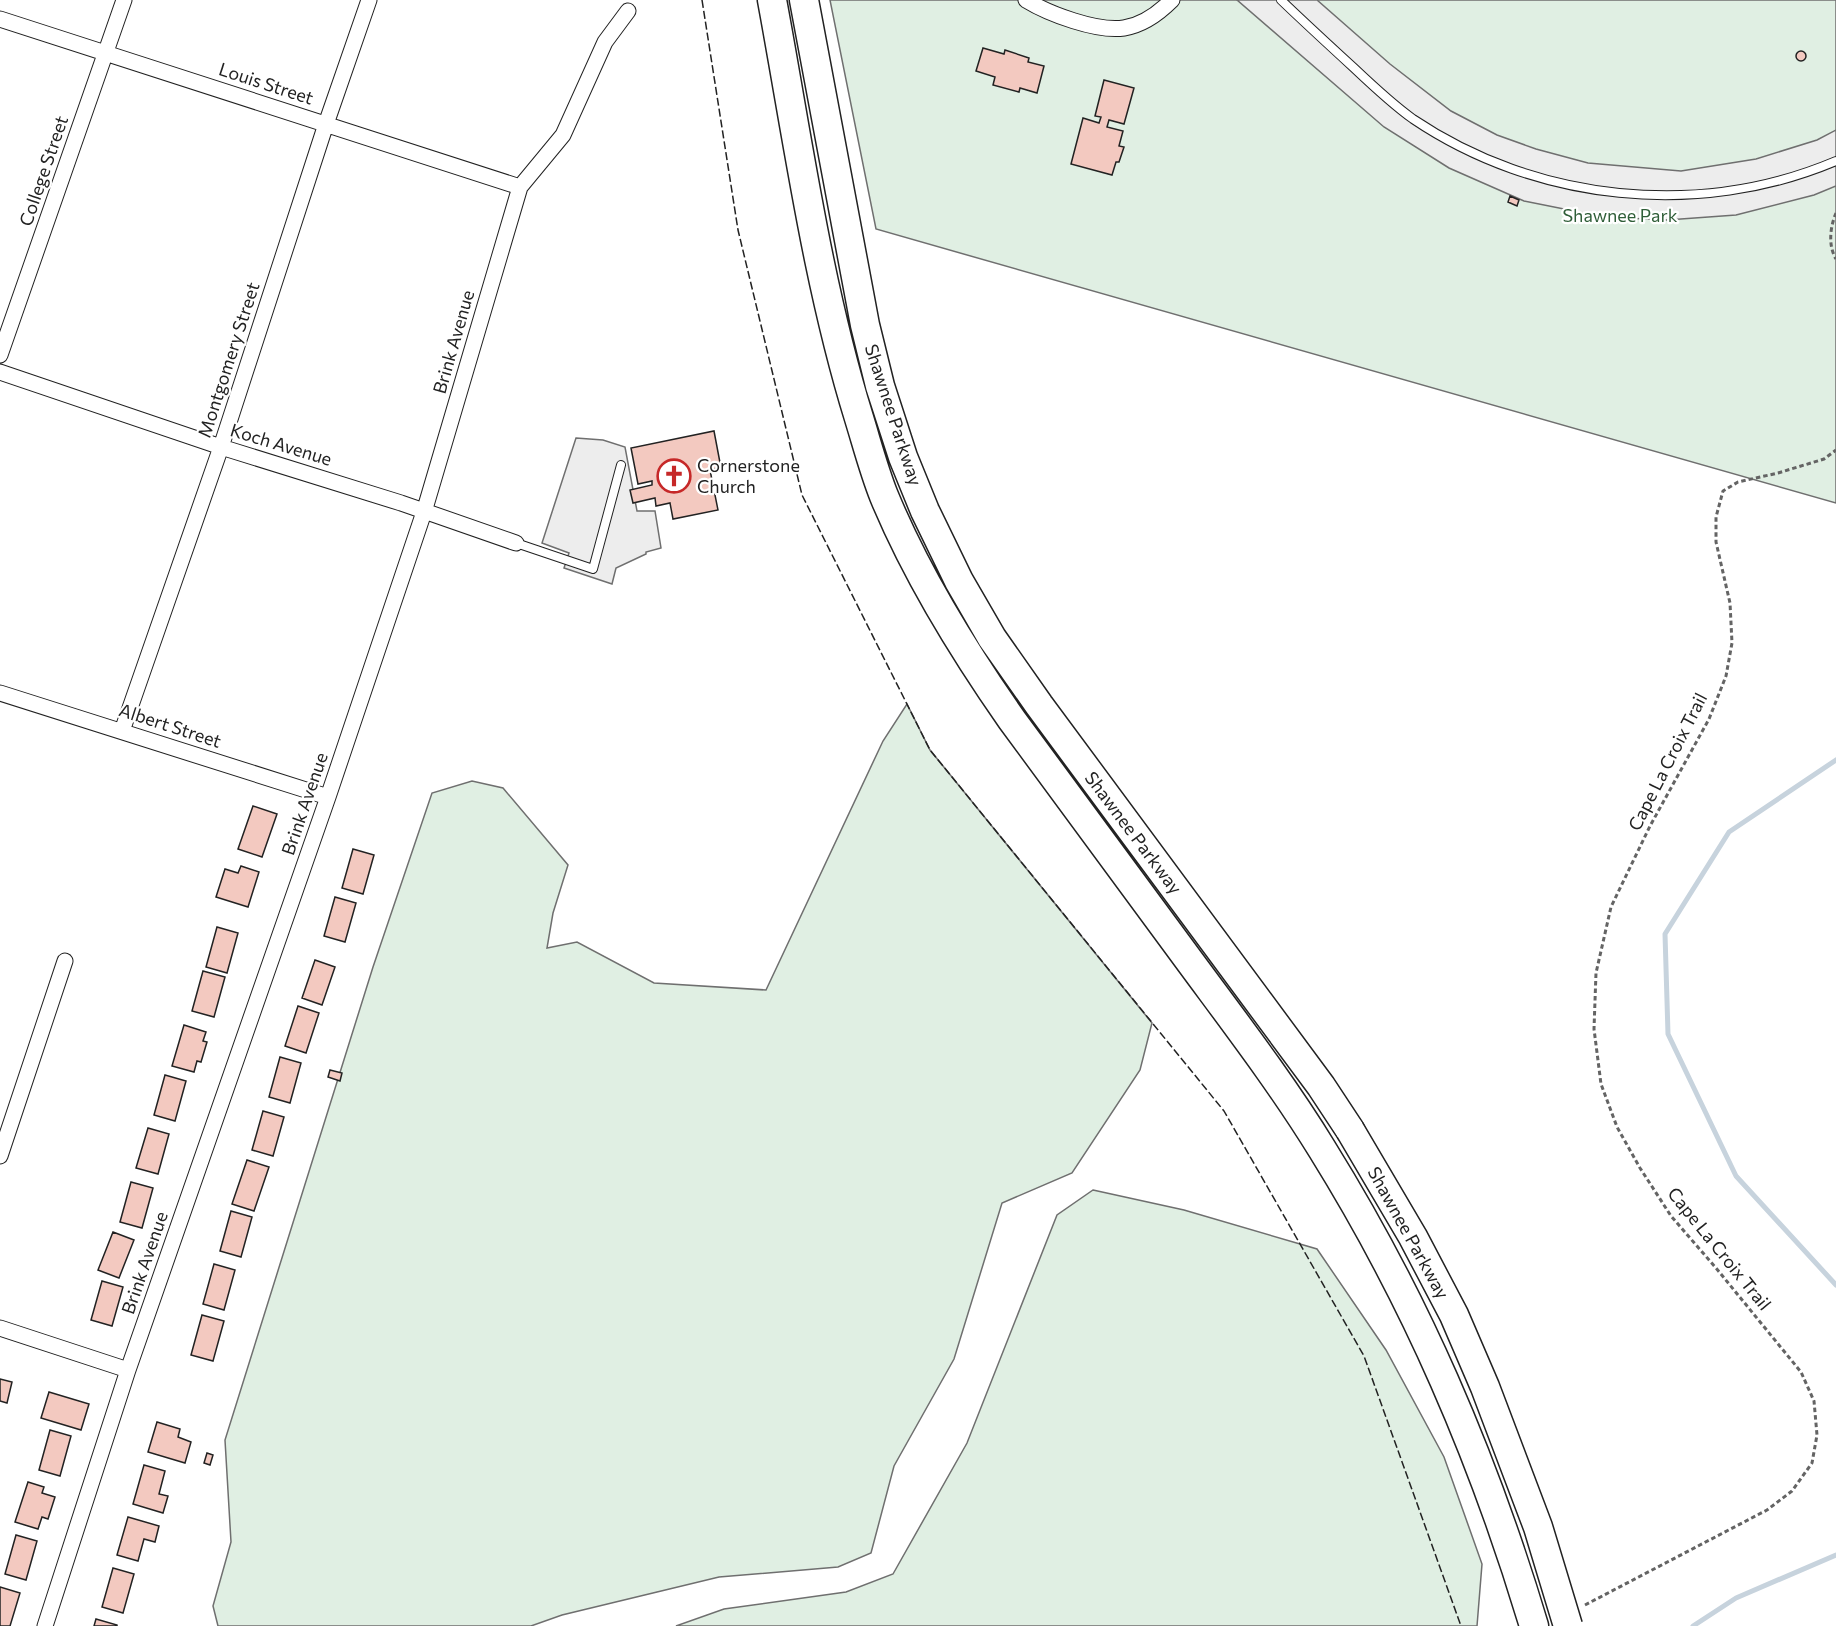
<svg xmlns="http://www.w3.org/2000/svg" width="1836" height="1626" viewBox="0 0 1836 1626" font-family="Commissioner,sans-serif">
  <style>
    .green { fill: #e0efe3; stroke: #6f6f6f; stroke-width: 1.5 }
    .parking { fill: #ededed; stroke: #6f6f6f; stroke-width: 1.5 }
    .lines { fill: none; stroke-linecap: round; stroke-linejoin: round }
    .stream { stroke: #c7d3dd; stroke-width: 5 }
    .building { fill: #f3c9c0; stroke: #222; stroke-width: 1.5 }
    .lane-casing { stroke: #222; stroke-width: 10 }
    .street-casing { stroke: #222; stroke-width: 17 }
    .highway-casing { stroke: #222; stroke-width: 31 }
    .path { stroke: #646464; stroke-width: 3; stroke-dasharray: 4.5 3; stroke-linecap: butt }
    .lane { stroke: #fff; stroke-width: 8 }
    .street { stroke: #fff; stroke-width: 15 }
    .highway { stroke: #fff; stroke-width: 28 }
    .highway-bridge-casing { stroke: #222; stroke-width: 31; stroke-linecap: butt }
    .highway-bridge { stroke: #fff; stroke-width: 28 }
    .fence { stroke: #222; stroke-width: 1.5; stroke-dasharray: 8 3; stroke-linecap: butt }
    .labels { text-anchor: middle; stroke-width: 4.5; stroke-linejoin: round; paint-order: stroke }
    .street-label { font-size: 18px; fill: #222; stroke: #fff }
    .park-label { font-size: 18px; fill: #2f5e38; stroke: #fff }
    .poi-label { font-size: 18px; fill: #222; stroke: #fff; text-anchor: start }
  </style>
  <rect width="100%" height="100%" fill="#fff"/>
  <!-- green -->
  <path class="green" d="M830 0H1836V503L876 229Z
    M907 704 930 750 1152 1023 1140 1070 1072 1173 1002 1203 954 1359 894 1466 871 1553 838 1567 719 1577 562 1615 531 1626H218L213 1606 231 1542 225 1440 373 967 432 793 472 781 503 788 568 865 553 913 547 948 577 942 654 983 766 990 883 741Z
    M1093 1190 1184 1210 1317 1249 1386 1350 1444 1457 1482 1564 1477 1626H676L724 1609 846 1592 893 1574 967 1443 1057 1215Z"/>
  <!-- parking -->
  <path class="parking" d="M1237 0H1317L1390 64 1451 111 1497 135 1536 149 1588 163 1681 171 1756 159 1817 140 1836 130V186L1814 195 1736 215 1667 220 1604 217 1524 201 1449 168 1384 127Z
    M576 438 603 440 625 447 637 511H655L661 548 646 552V554L616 568 612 584 564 568 569 553 542 543Z"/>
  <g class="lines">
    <!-- stream -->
    <path class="stream" d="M1836 760 1729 832 1665 934 1668 1034 1736 1176 1836 1285
      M1693 1626 1736 1598 1836 1555"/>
  </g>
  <!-- building -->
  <path class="building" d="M983 48 1004 54 1005 50 1029 58 1028 62 1044 66 1037 93 1020 88 1019 92 993 85 995 77 976 71Z
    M1796 56a5 5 0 1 1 10 0a5 5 0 1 1-10 0Z
    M1104 80 1134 88 1124 124 1109 120 1107 127 1123 131 1119 146 1124 147 1119 162H1116L1112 175 1071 164 1083 118 1099 123 1101 117 1095 116Z
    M1510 196 1519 200 1517 206 1508 202Z
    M714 431 721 468 710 470 718 510 673 519 670 503 656 506 655 498 633 503 630 490 652 485V481L638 484 631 448Z
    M253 806 277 814 262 857 238 849Z
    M353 849 374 855 363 894 342 888Z
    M241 866 259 872 248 907 216 897 225 869 238 873Z
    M335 897 356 903 345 942 324 936Z
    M217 927 238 933 227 973 206 967Z
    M315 960 335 967 322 1005 302 998Z
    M203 971 225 977 214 1017 192 1011Z
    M298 1006 319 1013 306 1053 285 1046Z
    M184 1025 206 1032 203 1041 207 1042 201 1062 197 1061 194 1072 172 1066Z
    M280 1057 301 1063 290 1103 269 1097Z
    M330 1070 342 1073 340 1081 328 1077Z
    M165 1075 186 1081 175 1121 154 1115Z
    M263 1111 284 1117 273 1156 252 1150Z
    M148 1128 169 1134 158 1174 136 1168Z
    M247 1160 269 1167 254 1211 232 1204Z
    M131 1182 153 1188 142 1228 120 1222Z
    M231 1211 252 1217 241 1257 220 1251Z
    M113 1232 134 1240 119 1278 98 1270Z
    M214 1264 235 1270 224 1310 203 1304Z
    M102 1281 123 1287 112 1326 91 1320Z
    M202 1315 224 1321 213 1361 191 1355Z
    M0 1379 12 1382 7 1403 0 1401Z
    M49 1392 89 1404 81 1430 41 1418Z
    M157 1422 180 1429 178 1437 191 1442 185 1463 148 1452Z
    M50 1430 71 1436 60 1476 39 1470Z
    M207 1453 213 1455 210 1465 204 1463Z
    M144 1465 165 1471 159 1494 168 1496 163 1513 133 1504Z
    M28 1482 44 1487 42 1493 55 1497 48 1519 42 1517 38 1529 15 1522Z
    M128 1517 159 1526 155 1542 144 1539 138 1561 117 1555Z
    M16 1535 37 1541 26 1580 5 1574Z
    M113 1568 134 1574 123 1613 102 1607Z
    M0 1587 20 1593 10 1626H0Z
    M96 1619 117 1625V1626H94Z"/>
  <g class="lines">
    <!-- lane casing -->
    <g class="lane-casing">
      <path id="lane" d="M1281 0C1305 23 1330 46 1354 68 1373 86 1392 104 1413 119 1536 202 1699 219 1836 161
        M516 543 593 569 621 465"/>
    </g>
    <!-- street casing -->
    <g class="street-casing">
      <path id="street" d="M1026 0C1049 14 1097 32 1124 28 1143 25 1159 13 1172 0
        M0 19 520 187
        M0 355 124 0
        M0 372 221 447 401 503 516 543
        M0 693 328 797
        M122 731 221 447 326 124 369 0
        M0 1156 65 961
        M0 1328 128 1370
        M45 1626 128 1370 328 797 424 512 520 187 563 135 605 42 628 11"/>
    </g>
    <!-- highway casing -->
    <g class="highway-casing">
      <path id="highway" d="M772 0C798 140 817 282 859 418 867 444 874 471 884 496 917 576 963 650 1012 720 1072 801 1132 882 1191 963 1236 1024 1282 1084 1322 1149 1416 1300 1483 1456 1534 1626
        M804 0 865 325 880 386 903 457 925 511 959 581 992 638 1039 705 1321 1086 1350 1130"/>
    </g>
    <!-- path -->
    <path class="path" d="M1836 213C1830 227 1828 246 1836 259
      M1585 1605 1767 1510 1792 1491 1812 1463 1817 1435 1814 1401 1801 1372 1716 1268 1671 1216 1640 1168 1617 1127 1601 1084 1594 1029 1596 973 1611 907 1650 826 1709 719 1726 676 1732 643 1730 603 1716 542V517L1723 491 1738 482 1778 473 1824 459 1836 450"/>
    <!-- lane -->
    <use href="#lane" class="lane"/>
    <!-- street -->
    <use href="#street" class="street"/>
    <!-- highway -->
    <use href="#highway" class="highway"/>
    <!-- highway-bridge casing -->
    <g class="highway-bridge-casing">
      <path id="highway-bridge" d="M1350 1130 1413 1237 1454 1315 1485 1387 1538 1527 1568 1626"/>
    </g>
    <!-- highway-bridge -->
    <use href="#highway-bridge" class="highway-bridge"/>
    <!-- fence -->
    <path class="fence" d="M702 0 738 230 802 495 930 750 1224 1111 1364 1356 1461 1626"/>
  </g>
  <!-- icons -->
  <defs>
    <g id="church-ring" transform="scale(1.725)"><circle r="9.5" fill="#fff" stroke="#c62828" stroke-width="1.5"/><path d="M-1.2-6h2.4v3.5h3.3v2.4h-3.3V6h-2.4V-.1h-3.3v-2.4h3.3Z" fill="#c62828"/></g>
  </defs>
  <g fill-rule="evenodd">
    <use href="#church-ring" x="674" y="476"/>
  </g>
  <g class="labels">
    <!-- street labels -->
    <g class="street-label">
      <text transform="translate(266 84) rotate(18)" y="6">Louis Street</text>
      <text transform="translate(44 171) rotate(-71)" y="6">College Street</text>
      <text transform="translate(454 342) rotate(-74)" y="6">Brink Avenue</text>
      <text transform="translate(229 360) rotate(-72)" y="6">Montgomery Street</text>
      <text transform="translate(893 415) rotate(72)" y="6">Shawnee Parkway</text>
      <text transform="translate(281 445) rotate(17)" y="6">Koch Avenue</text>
      <text transform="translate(170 726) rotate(18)" y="6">Albert Street</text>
      <text transform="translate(1668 762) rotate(-63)" y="6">Cape La Croix Trail</text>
      <text transform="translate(305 804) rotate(-71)" y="6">Brink Avenue</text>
      <text transform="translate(1133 833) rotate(53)" y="6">Shawnee Parkway</text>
      <text transform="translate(1408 1233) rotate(61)" y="6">Shawnee Parkway</text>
      <text transform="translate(1719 1249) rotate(51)" y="6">Cape La Croix Trail</text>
      <text transform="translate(145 1263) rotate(-71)" y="6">Brink Avenue</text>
    </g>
    <!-- park labels -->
    <g class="park-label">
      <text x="1620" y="222">Shawnee Park</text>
    </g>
    <!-- poi labels -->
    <g class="poi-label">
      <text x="697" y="472">Cornerstone<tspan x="697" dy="21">Church</tspan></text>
    </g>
  </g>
</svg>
